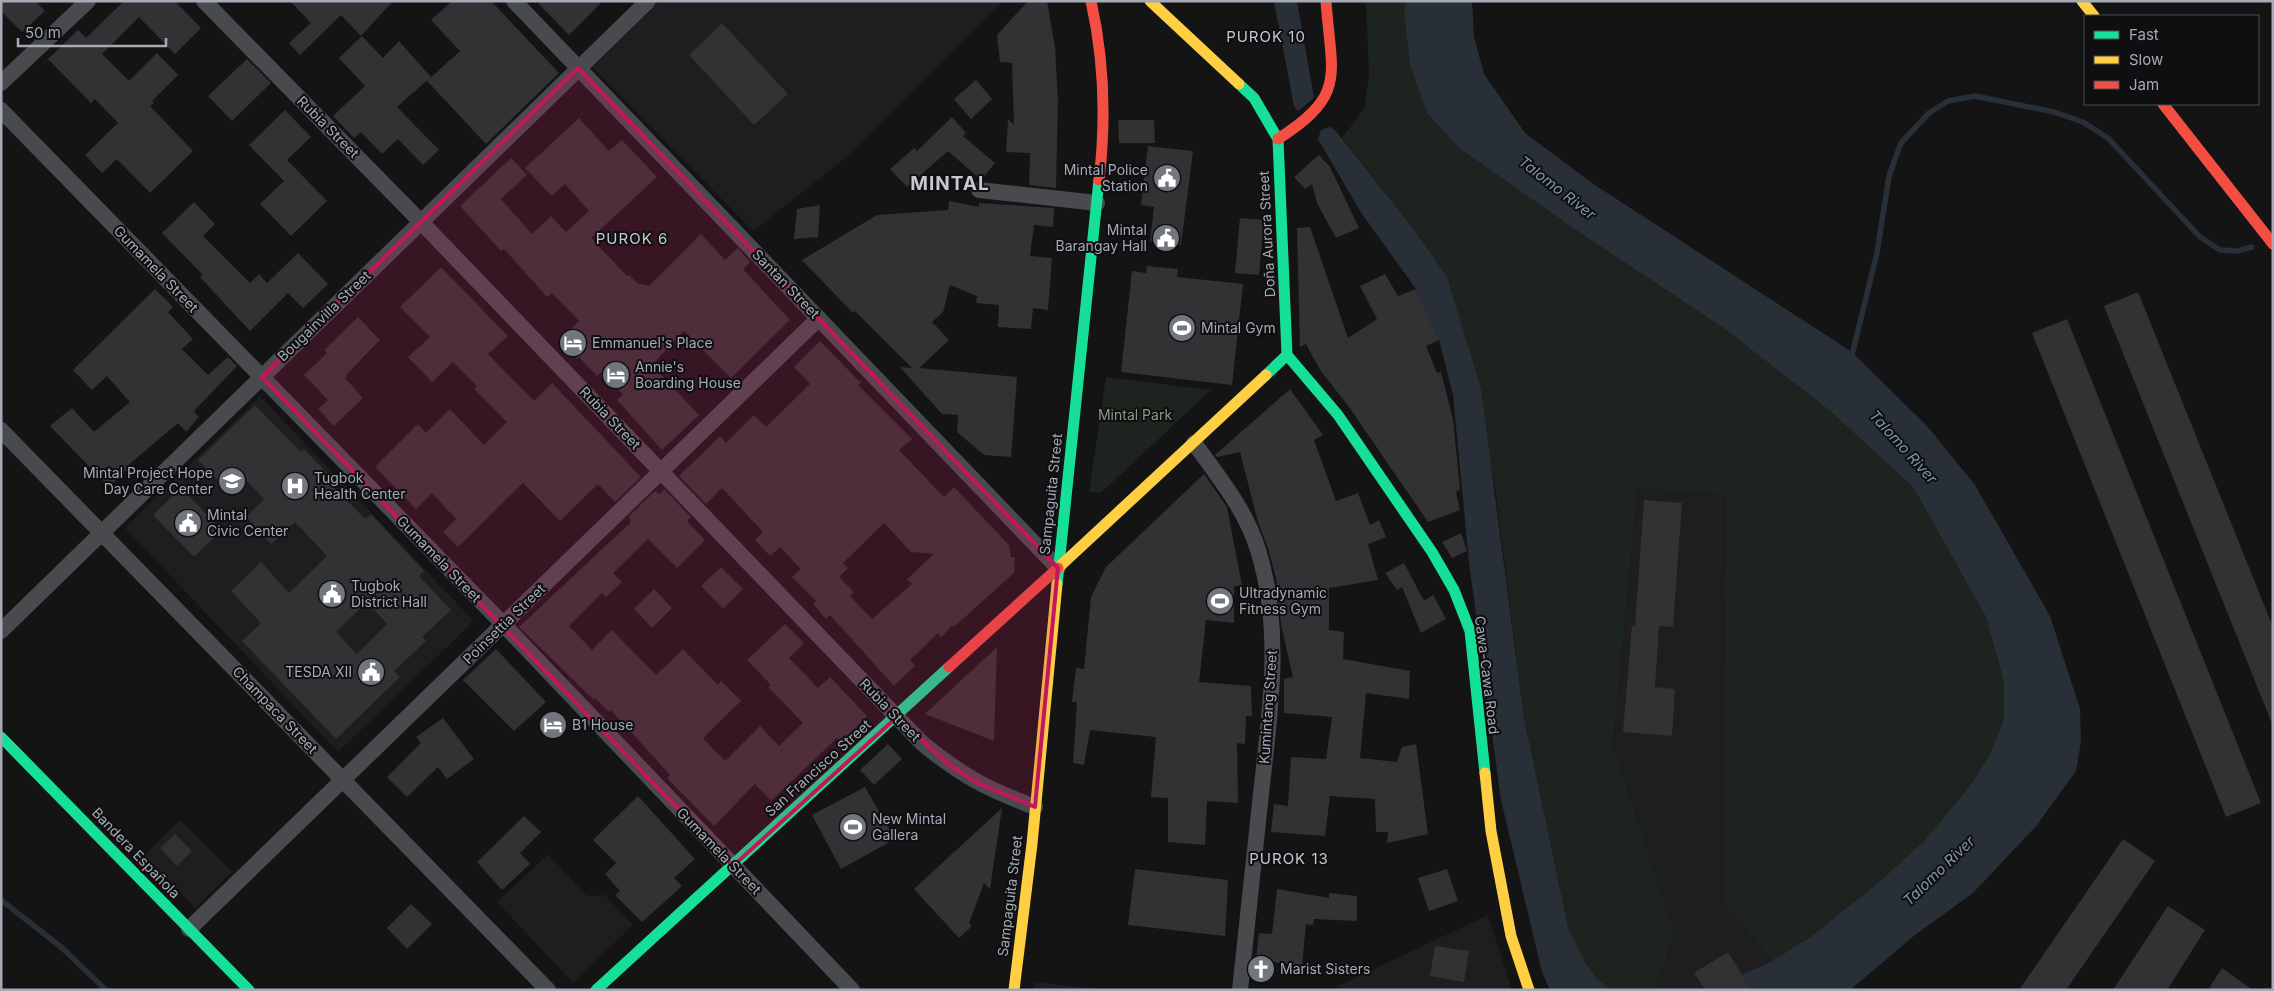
<svg xmlns="http://www.w3.org/2000/svg" width="2274" height="991" viewBox="0 0 2274 991" font-family="Inter,sans-serif">
  <style>
    .built { fill: #1e1e20 }
    .green { fill: #1d231e }
    .water { fill: #282f36 }
    .lines { fill: none; stroke-linecap: round; stroke-linejoin: round }
    .stream { stroke: #282f36; stroke-width: 5.5 }
    .building { fill: #323234; fill-rule: evenodd }
    .street { stroke: #494a4d; stroke-width: 16 }
    .fast { stroke: #16e098; stroke-width: 11 }
    .slow { stroke: #ffcf43; stroke-width: 11 }
    .jam { stroke: #f24e42; stroke-width: 11 }
    .marked { fill: #c2185b; fill-opacity: 0.2; stroke: #c2185b; stroke-width: 4; stroke-linejoin: round }
    .labels { text-anchor: middle; stroke-width: 4; stroke-linejoin: round; paint-order: stroke }
    .street-label { font-size: 14px; fill: #a5aab5; stroke: #0f0e10 }
    .poi-label { font-size: 14px; fill: #a5aab5; stroke: #0f0e10; text-anchor: start }
    .park-label { font-size: 14px; fill: #7da080; stroke: #0f0e10 }
    .neighbourhood-label { font-size: 15px; letter-spacing: 1px; fill: #c6c9d1; stroke: #0f0e10 }
    .water-label { font-size: 15px; font-style: italic; fill: #7d96b0; stroke: #0f0e10 }
    .district-label { font-size: 19px; font-weight: bold; letter-spacing: 1px; fill: #c6c9d1; stroke: #0f0e10 }
  </style>
  <rect width="100%" height="100%" fill="#141414"/>
  <!-- built -->
  <path class="built" d="M660 1H1004L848 156 753 231 592 67Z
    M260 396 474 621 338 752 125 528Z
    M1638 487 1726 495 1722 898 1772 961 1742 975 1751 990H1655L1675 934 1613 746Z
    M180 820 232 872 195 908 144 856Z
    M548 854 587 896 605 895 633 925 573 983 497 902Z
    M1488 915 1512 990H1339L1340 985Z
    M1034 982 1107 990H1033Z"/>
  <!-- green -->
  <path class="green" d="M1366 1H1406L1404 13 1410 66 1427 113 1459 148 1570 226 1722 327 1830 411 1913 487 1986 617 2004 682V718L1991 753 1969 787 1924 841 1879 882 1809 938 1772 961 1722 899 1726 495 1638 488 1613 746 1675 934 1655 990H1610L1597 978 1585 962 1568 927 1524 718 1494 479 1412 227 1342 138 1364 109 1369 77Z
    M1106 377 1211 390 1101 493 1089 492Z"/>
  <!-- water -->
  <path class="water" d="M1274 1H1297L1314 98 1298 111 1294 106Z
    M1406 1H1472L1474 37 1484 74 1525 133 1592 183 1852 352 1928 427 1975 485 2050 616 2080 709 2081 742 2076 771 2037 825 1973 893 1915 935 1850 990H1751L1742 975 1772 961 1809 938 1879 882 1924 841 1969 787 1991 753 2004 718V682L1986 617 1913 487 1830 411 1722 327 1570 226 1459 148 1427 113 1410 66 1404 13Z
    M1330 127 1335 130 1412 227 1447 277 1481 389 1524 718 1568 927 1585 962 1597 978 1610 990H1550L1542 972 1501 800 1469 562 1453 395 1439 340 1416 289 1360 211 1318 139 1321 130Z"/>
  <g class="lines">
    <!-- stream -->
    <path class="stream" d="M1851 359 1877 253 1889 176 1901 143 1929 113 1948 101 1975 96 2054 112 2083 122 2108 138 2200 237 2220 250 2238 251 2252 247
      M1 900 61 947 106 990"/>
  </g>
  <!-- building -->
  <path class="building" d="M1 1H35L45 11 22 32 1 11Z
    M124 1H175L201 28 175 54 139 17 102 54 129 81 157 53 178 75 152 101 154 103 150 106 193 151 150 193 117 159 102 173 85 155 118 123 95 99 91 103 48 59 78 30 86 38Z
    M290 1H393L361 36 341 15 300 55 289 43 311 23Z
    M452 1H491L559 73 486 144 427 81 460 51 431 20Z
    M536 1H603L569 35Z
    M1028 1H1047L1055 47 1058 101 1056 188 1029 185 1030 153 1006 152 1008 119 1014 125 1012 63 1000 62 997 35Z
    M722 23 788 94 754 125 689 55Z
    M362 36 383 58 399 41 431 77 397 107 439 150 423 165 398 139 382 154 361 132 354 138 333 116 365 86 339 58Z
    M247 59 271 83 232 121 208 96Z
    M976 80 992 99 971 119 954 99Z
    M285 110 311 137 287 160 327 201 291 236 260 204 284 181 249 145Z
    M952 117 966 133 963 136 995 163 981 180 948 151 907 187 890 169 914 148 917 151Z
    M579 118 609 151 622 140 657 177 591 238 627 276 629 275 637 283 649 286 701 234 725 260 738 248 750 262 743 269 790 320 731 378 684 331 652 365 699 415 662 450 617 400 623 394 601 372 597 376 579 357 577 359 559 340 579 321 552 293 547 297 504 249 501 251 460 206 511 158 527 175 501 199 532 234 551 216 566 232 589 211 565 184 552 196 525 168Z
    M1118 120H1154L1155 143H1119Z
    M1148 146 1193 151 1181 245 1150 241 1154 207 1141 205Z
    M1319 155 1330 167 1359 228 1336 238 1317 203 1312 184 1305 189 1294 177Z
    M949 201 979 207V203L1054 208 1053 227 1034 225 1030 256 1052 258 1048 310 1033 308 1031 329 998 327 999 305 976 303 977 296 950 285 943 312 932 322 949 340 919 368 1017 377 1011 457 984 455 957 432 958 415 942 414 900 367 912 368 855 311 853 313 802 260 877 215 948 210Z
    M194 202 215 224 203 236 250 283 259 274 267 283 298 253 328 284 303 308 288 293 250 331 200 277 203 275 162 233Z
    M820 205 818 237 794 239 797 209Z
    M1240 218 1264 220 1259 275 1235 273Z
    M1310 227 1348 338 1377 319 1360 286 1385 274 1398 296 1416 289 1439 340 1426 346 1437 373 1441 372 1453 419 1460 489 1456 492 1460 510 1428 522 1349 407 1320 370 1306 344 1300 347 1297 228Z
    M1147 266 1178 269 1177 277 1243 284 1232 385 1121 372 1132 271 1146 273Z
    M441 267 508 336 488 354 534 401 552 383 641 477 615 502 598 484 560 521 523 483 458 547 443 532 456 519 432 493 416 509 375 467 418 424 426 433 450 409 484 445 507 422 474 389 477 386 453 362 432 382 408 357 430 337 400 307Z
    M155 289 173 307 168 312 193 339 182 349 208 375 228 357 237 366 194 411 199 417 186 432 178 423 126 467 128 469 109 487 50 426 72 408 94 432 130 402 107 376 92 390 73 370Z
    M2138 292 2273 627V726L2104 306Z
    M358 317 380 340 346 375 347 376 345 378 363 398 334 426 318 409 328 400 304 375 327 353 324 350Z
    M2067 319 2261 803 2226 817 2032 333Z
    M820 341 861 383 858 385 912 439 899 450 944 497 954 487 1009 545 1011 557H1015L1014 573 954 627 953 625 941 637 938 633 910 660 915 666 894 686 830 615 826 619 813 604 816 601 792 577 801 569 780 547 770 556 755 540 763 532 722 488 706 504 679 476 720 436 726 443 754 415 766 427 810 384 794 367ZM884 523 911 552 934 554 907 579 912 584 872 619 850 596 854 592 839 577 848 568 843 563Z
    M1290 389 1323 435 1314 440 1336 501 1358 493 1370 525 1379 520 1386 537 1368 544 1378 580 1329 588V630L1344 632 1343 659 1410 671 1409 699 1366 693 1360 758 1397 762 1402 747 1416 744 1428 834 1387 843 1388 832H1376L1375 799 1330 796 1325 836 1271 832 1274 804 1288 806 1291 757 1326 759 1332 717 1284 713V679L1293 677 1281 625 1276 578 1268 548 1258 522 1240 452 1217 457 1215 455Z
    M255 405 301 452 304 449 333 479 329 482 365 519 371 514 424 571 419 576 451 610 422 637 426 641 394 671 400 677 336 739 242 641 261 623 231 591 261 562 289 593 327 556 295 522 271 544 246 517 264 499 242 476 228 491 198 460ZM367 602 387 624 357 654 336 632Z
    M1204 474 1227 507 1242 586H1234V623L1206 620 1199 682 1251 686 1252 716H1246L1245 744 1237 743 1238 803 1207 801 1205 845 1168 842V798L1151 797 1156 737 1090 730 1084 765 1073 763 1077 702H1072L1076 668 1084 669 1091 597 1106 567Z
    M181 488 222 530 194 557 153 515Z
    M664 489 691 517 687 521 705 540 677 568 648 539 613 573 622 582 606 597 602 593 569 626 592 650 612 630 656 675 683 649 718 685 721 681 741 701 703 738 725 761 760 726 779 746 803 723 768 687 771 685 747 660 785 624 804 643 789 658 818 688 830 677 867 716 841 742 837 738 771 801 755 784 714 826 667 778 670 775 611 710 609 712 595 698 594 700 519 627 631 522 629 516 655 491 660 494Z
    M1644 500 1682 503 1673 627 1659 626 1655 687 1675 689 1672 736 1623 732 1632 626H1635Z
    M1461 533 1467 551 1452 558 1442 542Z
    M1404 563 1424 601 1433 595 1446 619 1421 633 1402 587 1397 590 1385 573Z
    M721 567 743 589 723 609 701 586Z
    M654 589 672 608 652 628 634 609Z
    M997 647 994 741 925 714Z
    M496 649 546 702 514 731 463 680Z
    M443 718 474 759 447 779 438 767 407 797 387 777 421 743 416 737Z
    M888 744 902 759 874 785 860 770Z
    M865 787 895 839 841 869 812 815Z
    M638 796 695 859 674 878 682 886 642 922 615 895 620 891 605 874 616 863 593 840Z
    M1002 808 990 889 984 883 969 923 972 926 959 938 914 889Z
    M524 816 541 832 520 853 530 864 502 890 477 862Z
    M175 834 192 851 177 866 160 848Z
    M2123 839 2155 861 2066 990H2019Z
    M1135 869 1228 880 1225 936 1128 925Z
    M1447 869 1458 901 1429 911 1418 878Z
    M1277 889 1329 898V893L1357 896V921L1314 919 1313 925 1306 924 1302 966 1256 960 1259 933 1272 934Z
    M411 904 432 924 407 949 387 928Z
    M2168 906 2205 930 2167 990H2113Z
    M1435 946 1469 951 1464 982 1430 976Z
    M1728 952 1742 975 1751 990H1705L1694 973Z
    M2222 968 2253 990H2208Z"/>
  <g class="lines">
    <!-- street -->
    <path class="street" d="M204 1 421 222 922 743C962 776 987 789 1035 807
      M514 1 1058 568
      M1 83 88 1
      M1 110 503 624 852 990
      M979 190 1097 203
      M1 430 548 990
      M1194 443C1218 476 1246 510 1258 550 1283 630 1270 712 1261 794 1254 859 1247 924 1240 990
      M1 631 648 1
      M189 929 819 318"/>
    <!-- fast -->
    <path class="fast" d="M1239 84 1254 98 1278 139 1287 355 1266 375
      M1287 355 1338 415 1432 552 1454 590 1470 631 1485 773
      M1057 584 1099 180
      M1 737 249 990
      M596 990 949 667"/>
    <!-- slow -->
    <path class="slow" d="M1150 1 1239 84
      M2082 1 2094 16
      M1058 568 1266 375
      M1485 773 1491 831 1511 936 1529 990
      M1014 990 1032 844 1057 584"/>
    <!-- jam -->
    <path class="jam" d="M1091 1C1104 59 1106 121 1099 180
      M2163 104 2273 244
      M1278 139C1348 94 1331 75 1326 1
      M949 667 1058 568"/>
  </g>
  <!-- marked area -->
  <path class="marked" d="M578 68 1058 568 1035 807 979 784 950 766 897 717 733 866 262 377Z"/>
  <!-- icons -->
  <defs>
    <g id="civic-disc" transform="scale(1.4375)"><circle r="9.5" fill="#72767d" stroke="#0f0e10"/><path d="M-.6-6.5H3V-4.5H.6V-3L4-1V1h2V6H-6V1h2V-1L-.6-3ZM-1.2 2.5V6h2.4V2.5Z" fill="#fff"/></g>
    <g id="stadium-disc" transform="scale(1.4375)"><circle r="9.5" fill="#72767d" stroke="#0f0e10"/><path d="M0-5a6.5 5 0 1 0 0 10a6.5 5 0 1 0 0-10ZM-3.5-1.8h7v3.6h-7Z" fill="#fff"/></g>
    <g id="hotel-disc" transform="scale(1.4375)"><circle r="9.5" fill="#72767d" stroke="#0f0e10"/><path d="M-6-4.5h1.5V1H6V5H4.5V3h-9V5H-6ZM-4 0a1.8 1.8 0 1 1 3.6 0ZM.5 0V-2.5h3Q6-2.5 6 0Z" fill="#fff"/></g>
    <g id="school-disc" transform="scale(1.4375)"><circle r="9.5" fill="#72767d" stroke="#0f0e10"/><path d="M0-5L7-2L0 1L-7-2ZM-4 1L0 2.5L4 1V4Q0 6-4 4Z" fill="#fff"/></g>
    <g id="hospital-disc" transform="scale(1.4375)"><circle r="9.5" fill="#72767d" stroke="#0f0e10"/><path d="M-5-5h3v3.5h4V-5h3V5h-3V1.5h-4V5h-3Z" fill="#fff"/></g>
    <g id="church-disc" transform="scale(1.4375)"><circle r="9.5" fill="#72767d" stroke="#0f0e10"/><path d="M-1.2-6h2.4v3.5h3.3v2.4h-3.3V6h-2.4V-.1h-3.3v-2.4h3.3Z" fill="#fff"/></g>
  </defs>
  <g fill-rule="evenodd">
    <use href="#civic-disc" x="1167" y="178"/>
    <use href="#civic-disc" x="1166" y="238"/>
    <use href="#stadium-disc" x="1182" y="328"/>
    <use href="#hotel-disc" x="573" y="343"/>
    <use href="#hotel-disc" x="616" y="375"/>
    <use href="#school-disc" x="232" y="481"/>
    <use href="#hospital-disc" x="295" y="486"/>
    <use href="#civic-disc" x="188" y="523"/>
    <use href="#civic-disc" x="332" y="594"/>
    <use href="#stadium-disc" x="1220" y="601"/>
    <use href="#civic-disc" x="371" y="672"/>
    <use href="#hotel-disc" x="553" y="725"/>
    <use href="#stadium-disc" x="853" y="827"/>
    <use href="#church-disc" x="1261" y="969"/>
  </g>
  <g class="labels">
    <!-- street labels -->
    <g class="street-label">
      <text transform="translate(328 127) rotate(45)" y="5">Rubia Street</text>
      <text transform="translate(1267 234) rotate(-93)" y="5">Doña Aurora Street</text>
      <text transform="translate(156 269) rotate(46)" y="5">Gumamela Street</text>
      <text transform="translate(786 284) rotate(46)" y="5">Santan Street</text>
      <text transform="translate(324 316) rotate(-44)" y="5">Bougainvilla Street</text>
      <text transform="translate(610 418) rotate(46)" y="5">Rubia Street</text>
      <text transform="translate(1051 494) rotate(-84)" y="5">Sampaguita Street</text>
      <text transform="translate(439 559) rotate(46)" y="5">Gumamela Street</text>
      <text transform="translate(504 624) rotate(-44)" y="5">Poinsettia Street</text>
      <text transform="translate(1487 675) rotate(83)" y="5">Cawa-Cawa Road</text>
      <text transform="translate(1268 707) rotate(-86)" y="5">Kumintang Street</text>
      <text transform="translate(275 710) rotate(46)" y="5">Champaca Street</text>
      <text transform="translate(890 710) rotate(46)" y="5">Rubia Street</text>
      <text transform="translate(818 768) rotate(-42)" y="5">San Francisco Street</text>
      <text transform="translate(719 851) rotate(46)" y="5">Gumamela Street</text>
      <text transform="translate(136 853) rotate(46)" y="5">Bandera Española</text>
      <text transform="translate(1010 896) rotate(-83)" y="5">Sampaguita Street</text>
    </g>
    <!-- poi labels -->
    <g class="poi-label">
      <text x="1148" y="175" text-anchor="end">Mintal Police<tspan x="1148" dy="16">Station</tspan></text>
      <text x="1147" y="235" text-anchor="end">Mintal<tspan x="1147" dy="16">Barangay Hall</tspan></text>
      <text x="1201" y="333">Mintal Gym</text>
      <text x="592" y="348">Emmanuel's Place</text>
      <text x="635" y="372">Annie's<tspan x="635" dy="16">Boarding House</tspan></text>
      <text x="213" y="478" text-anchor="end">Mintal Project Hope<tspan x="213" dy="16">Day Care Center</tspan></text>
      <text x="314" y="483">Tugbok<tspan x="314" dy="16">Health Center</tspan></text>
      <text x="207" y="520">Mintal<tspan x="207" dy="16">Civic Center</tspan></text>
      <text x="351" y="591">Tugbok<tspan x="351" dy="16">District Hall</tspan></text>
      <text x="1239" y="598">Ultradynamic<tspan x="1239" dy="16">Fitness Gym</tspan></text>
      <text x="352" y="677" text-anchor="end">TESDA Ⅻ</text>
      <text x="572" y="730">B1 House</text>
      <text x="872" y="824">New Mintal<tspan x="872" dy="16">Gallera</tspan></text>
      <text x="1280" y="974">Marist Sisters</text>
    </g>
    <!-- park labels -->
    <g class="park-label">
      <text x="1135" y="420">Mintal Park</text>
    </g>
    <!-- neighbourhood labels -->
    <g class="neighbourhood-label">
      <text x="1266" y="42">PUROK 10</text>
      <text x="632" y="244">PUROK 6</text>
      <text x="1289" y="864">PUROK 13</text>
    </g>
    <!-- water labels -->
    <g class="water-label">
      <text transform="translate(1557 188) rotate(38)" y="5">Talomo River</text>
      <text transform="translate(1903 447) rotate(48)" y="5">Talomo River</text>
      <text transform="translate(1939 871) rotate(-44)" y="5">Talomo River</text>
    </g>
    <!-- district labels -->
    <g class="district-label">
      <text x="950" y="190">MINTAL</text>
    </g>
  </g>
  <!-- border -->
  <rect width="2274" height="991" fill="none" stroke="#a5aab5" stroke-width="5"/>
  <!-- legend -->
  <rect x="2084" y="15" width="175" height="90" fill="#0f0e10" stroke="#4b4c52"/>
  <rect x="2094" y="31" width="25" height="8" fill="#16e098" stroke="#4b4c52"/>
  <text x="2129" y="40" font-size="15" fill="#a5aab5">Fast</text>
  <rect x="2094" y="56" width="25" height="8" fill="#ffcf43" stroke="#4b4c52"/>
  <text x="2129" y="65" font-size="15" fill="#a5aab5">Slow</text>
  <rect x="2094" y="81" width="25" height="8" fill="#f24e42" stroke="#4b4c52"/>
  <text x="2129" y="90" font-size="15" fill="#a5aab5">Jam</text>
  <!-- scale -->
  <path d="M18 38v8h148v-8" fill="none" stroke="#a5aab5" stroke-width="2.5"/>
  <text x="25" y="38" font-size="15" fill="#a5aab5" stroke="#0f0e10" stroke-width="4" paint-order="stroke">50 m</text>
</svg>
